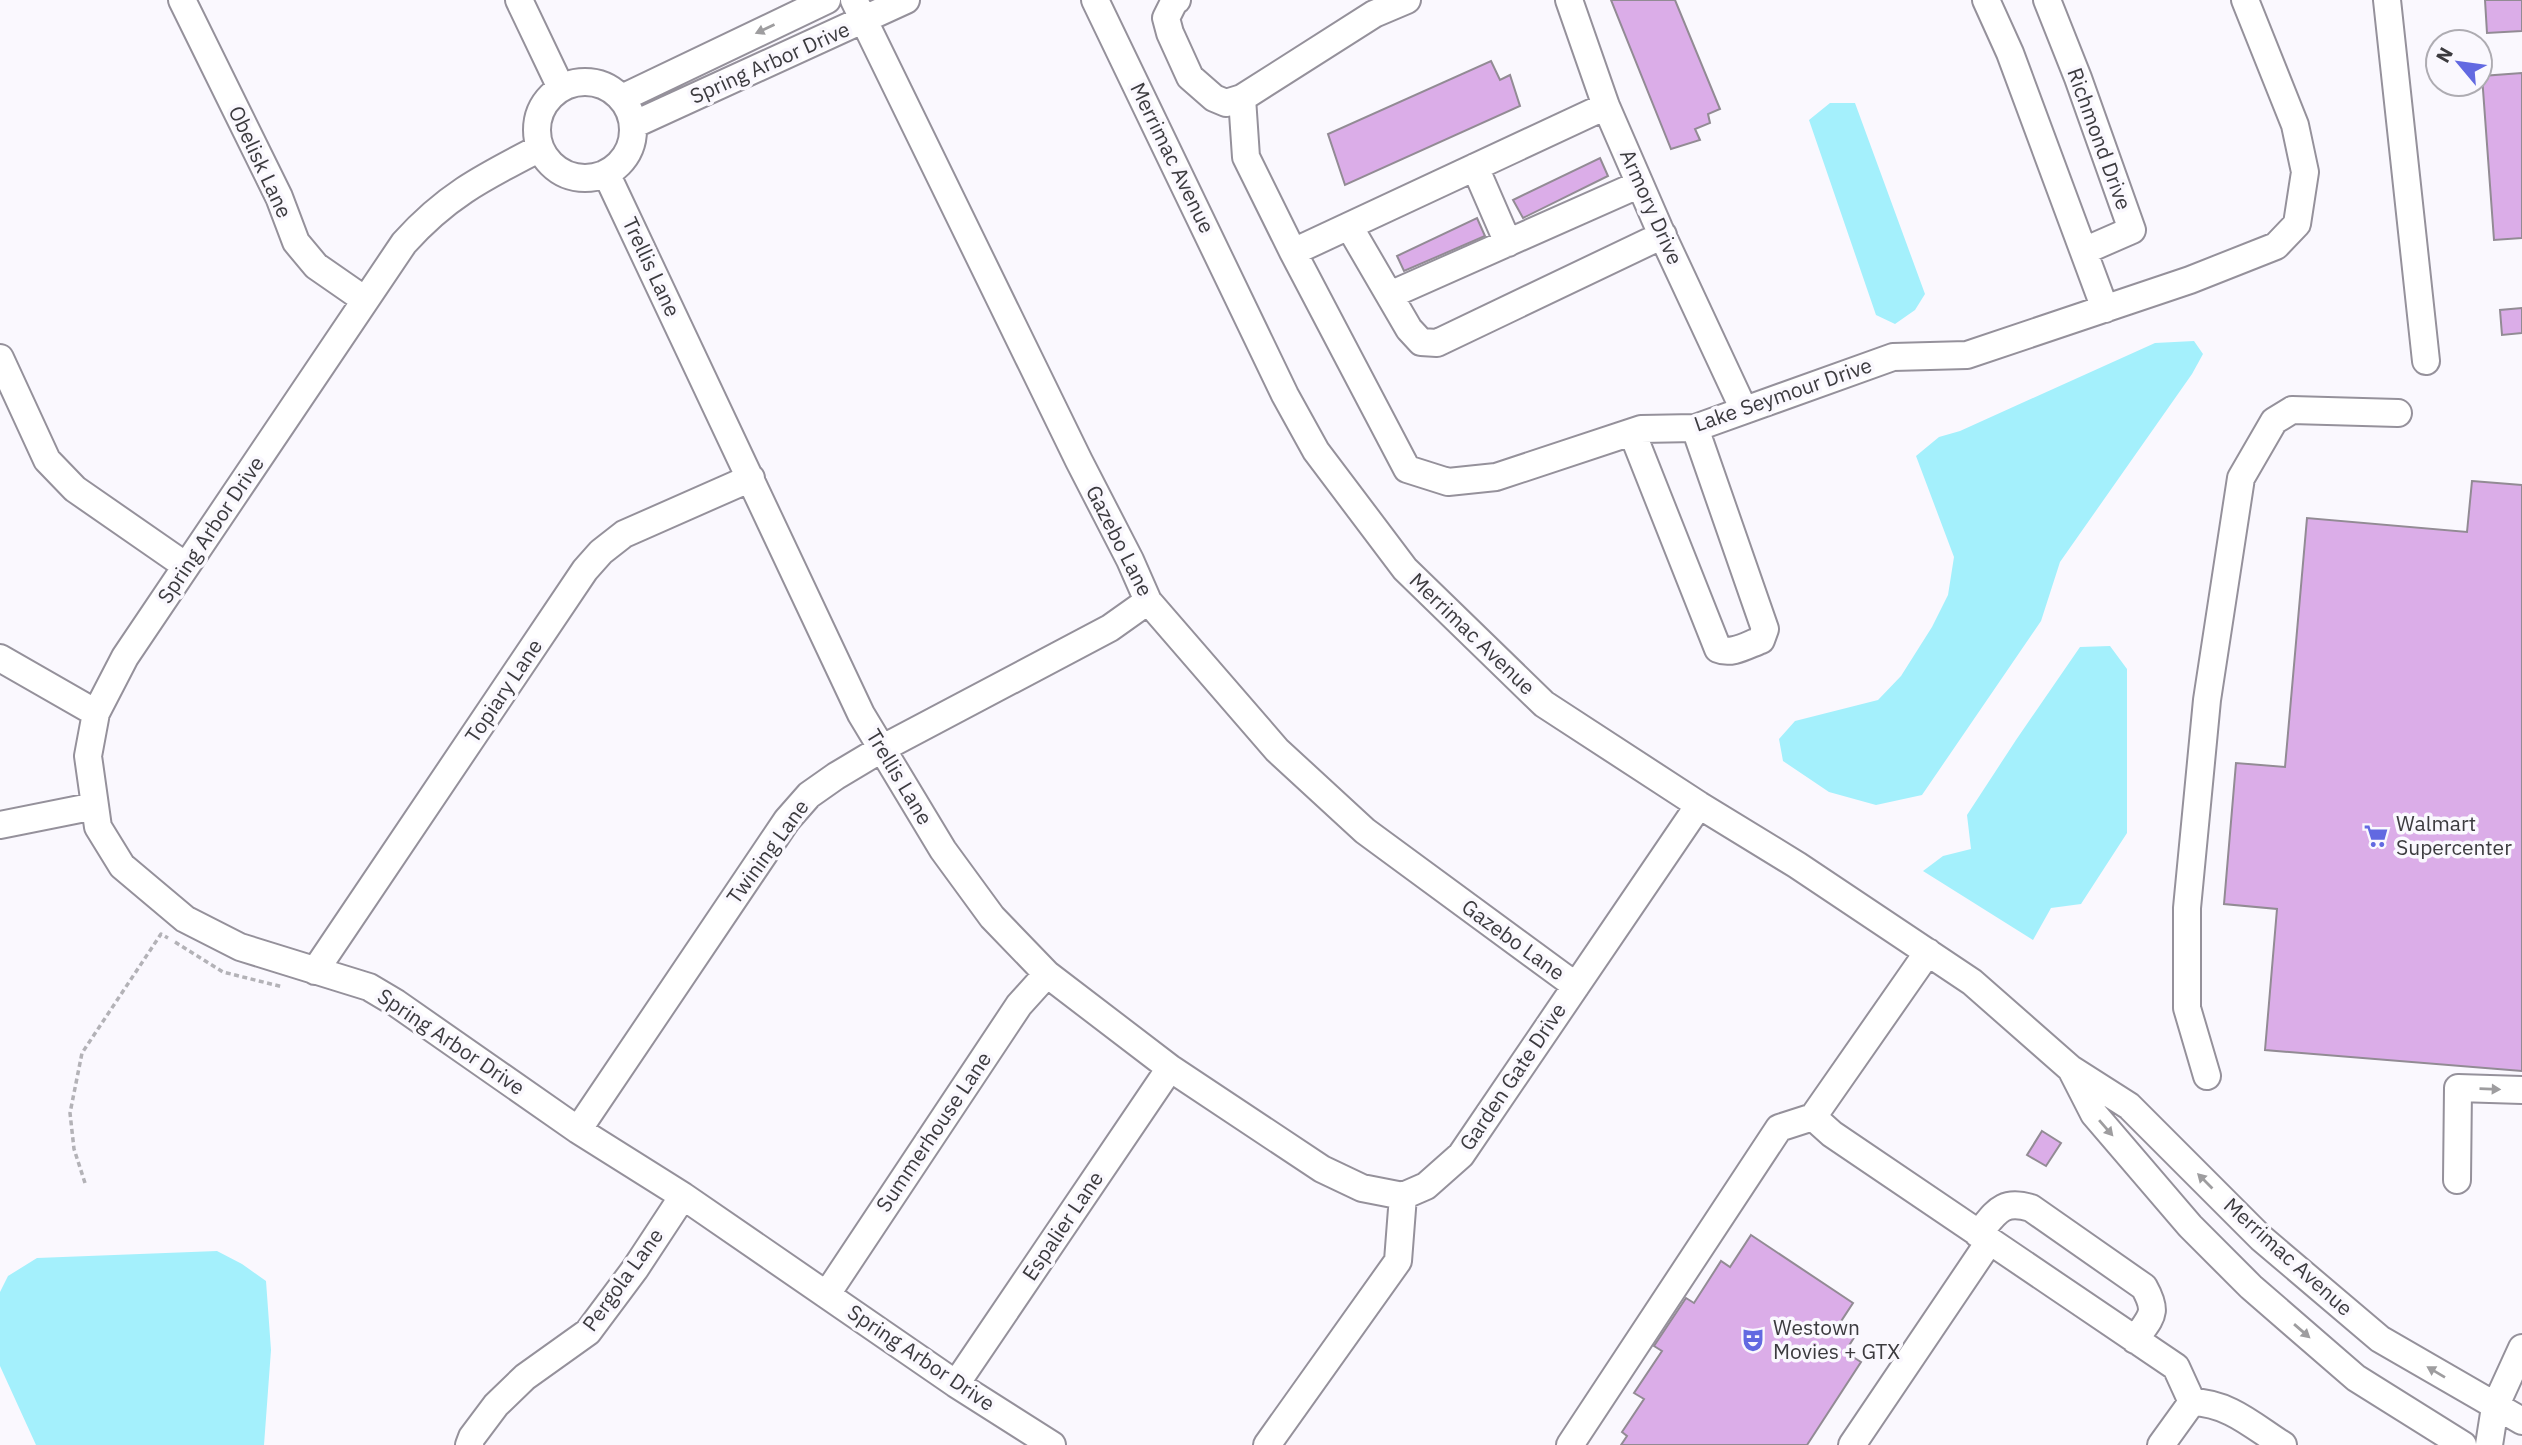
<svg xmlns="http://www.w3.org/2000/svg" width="2522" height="1445" viewBox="0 0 2522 1445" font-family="'IBM Plex Sans',sans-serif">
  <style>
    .water { fill: #a4f0fc }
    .building { fill: #dbade8; stroke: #928b94; stroke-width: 2 }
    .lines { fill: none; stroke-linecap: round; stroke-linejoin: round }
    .minor-casing { stroke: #95919b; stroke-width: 30 }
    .path { stroke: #b3b2b7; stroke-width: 3.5; stroke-dasharray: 5 3.5; stroke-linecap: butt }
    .minor { stroke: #fff; stroke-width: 26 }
    .oneway { fill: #9e9d9f }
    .labels { text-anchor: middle; stroke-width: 7; stroke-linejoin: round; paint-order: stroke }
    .street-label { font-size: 21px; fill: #3c3b3f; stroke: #faf8fe }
    .poi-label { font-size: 21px; fill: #3c3b3f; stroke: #faf8fe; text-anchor: start }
  </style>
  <rect width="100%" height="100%" fill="#faf8fe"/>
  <!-- water -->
  <path class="water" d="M1830 103H1855L1925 294 1915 310 1895 324 1876 315 1809 120Z
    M2194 341 2203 354 2192 374 2060 562 2041 621 1922 795 1876 805 1829 792 1783 761 1779 739 1795 721 1878 700 1901 676 1932 627 1948 595 1954 557 1916 456 1939 437 1960 431 2155 343Z
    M2110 646 2127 669V833L2081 904 2051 908 2033 940 1923 871 1943 856 1971 849 1967 815 2016 740 2080 647Z
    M217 1251 242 1264 266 1281 271 1350 264 1445H36L0 1366V1292L8 1276 37 1258Z"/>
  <!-- building -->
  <path class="building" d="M1611 0H1675L1720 109 1708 114 1710 123 1695 129 1700 140 1671 149Z
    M2485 0H2522V31L2487 33Z
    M1491 61 1500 80 1510 75 1520 106 1345 185 1328 134Z
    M2522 73V238L2494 240 2482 76Z
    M1600 158 1608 176 1523 218 1513 200Z
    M1477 218 1485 236 1404 271 1397 256Z
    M2522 308V333L2502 335 2500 310Z
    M2472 481 2522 485V1071L2265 1050 2277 909 2224 904 2236 763 2285 767 2307 518 2467 532Z
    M2042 1131 2061 1143 2046 1166 2027 1155Z
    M1751 1235 1853 1303 1838 1326 1855 1336 1845 1352 1861 1362 1807 1445H1621L1627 1436 1622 1432 1644 1399 1634 1393 1662 1351 1654 1346 1686 1298 1694 1303 1721 1261 1730 1267Z"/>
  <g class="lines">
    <!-- minor casing -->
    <g class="minor-casing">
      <path id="minor" d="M182 0 279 197 296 242 316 266 365 300
        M519 0 561 88
        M854 0 1079 461 1130 560 1148 601 1277 750 1365 831 1576 986
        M1095 0 1285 395 1316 451 1405 569 1544 704 1699 805 1797 865 1972 982 2071 1069 2129 1106 2261 1238 2380 1339 2522 1421
        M1177 0 1174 2 1166 18 1170 33 1190 77 1214 98 1226 103 1242 98
        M1407 0 1374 14 1242 98 1246 157 1293 252 1407 469 1448 482 1496 477 1641 429 1695 428 1893 357 1967 355 2190 280 2276 246 2297 224 2305 172 2295 125 2245 0
        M1569 0 1606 106 1659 228 1744 410
        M1986 0 2010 53 2105 309
        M2047 0 2078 78 2132 230 2084 251
        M2387 0 2426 361
        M537 130a48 48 0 1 1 96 0a48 48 0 1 1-96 0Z
        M622 98 827 0
        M633 125 906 0
        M540 148C484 177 447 195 404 243L125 657 96 713 88 756 98 827 122 866 185 919 240 947 369 987 396 1003 578 1130 683 1196 956 1384 1052 1445
        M1475 167 1508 243
        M606 173 861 714 943 850 992 917 1047 974 1170 1068 1322 1169 1362 1188 1403 1196
        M1349 226 1409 329 1421 342 1437 343 1663 235
        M1293 252 1606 106
        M1390 295 1640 184
        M0 358 47 460 75 489 186 566
        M1632 432 1718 649C1732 655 1747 645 1761 640L1765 629 1695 428
        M0 658 96 713
        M0 825 95 806
        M315 971 585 570 601 552 624 534 751 478
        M2072 1071 2094 1114 2190 1226 2251 1287 2356 1378 2463 1445
        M2207 1076 2187 1008V908L2207 700 2241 478 2274 421 2292 410 2398 413
        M1813 1117 1832 1134 2176 1367 2192 1402 2161 1445
        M578 1130 787 820 809 795 836 776 883 748 1110 628 1148 601
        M2457 1180 2458 1088 2522 1090
        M1403 1196 1426 1186 1461 1155 1699 805
        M1978 1234C1996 1213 2001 1199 2031 1208L2144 1287C2159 1314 2151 1316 2135 1340
        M827 1294 1019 1005 1047 974
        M956 1384 1170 1068
        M2192 1402C2229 1403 2253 1426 2283 1445
        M469 1445 472 1437 496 1405 525 1377 588 1332 635 1269 683 1196
        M1267 1445 1398 1261 1403 1196
        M1570 1445 1779 1128 1813 1117 1928 952
        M1852 1445 1989 1242
        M2489 1445 2495 1407 2522 1348"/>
    </g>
    <!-- path -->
    <path class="path" d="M175 942 223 972 283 987
      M85 1183 74 1149 70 1113 82 1053 161 934 168 938"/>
    <!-- minor -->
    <use href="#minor" class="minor"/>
  </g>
  <!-- one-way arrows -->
  <defs><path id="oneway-solid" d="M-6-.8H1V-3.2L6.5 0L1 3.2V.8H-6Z" transform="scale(1.75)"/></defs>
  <g class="oneway">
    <use href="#oneway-solid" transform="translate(765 29) rotate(155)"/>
    <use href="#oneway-solid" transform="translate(2490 1089) rotate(2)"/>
    <use href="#oneway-solid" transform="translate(2106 1128) rotate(49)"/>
    <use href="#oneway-solid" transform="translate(2205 1181) rotate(-135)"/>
    <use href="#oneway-solid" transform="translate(2302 1331) rotate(41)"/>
    <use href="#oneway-solid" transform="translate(2436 1372) rotate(-149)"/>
  </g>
  <!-- icons -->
  <defs>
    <g id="supermarket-bare" transform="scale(1.89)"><path d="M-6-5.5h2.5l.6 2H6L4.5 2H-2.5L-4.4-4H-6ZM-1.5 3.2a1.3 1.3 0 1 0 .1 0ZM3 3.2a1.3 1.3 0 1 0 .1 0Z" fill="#6269e1" stroke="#faf8fe" stroke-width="2.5" paint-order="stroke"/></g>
    <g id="theatre-bare" transform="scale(1.89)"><path d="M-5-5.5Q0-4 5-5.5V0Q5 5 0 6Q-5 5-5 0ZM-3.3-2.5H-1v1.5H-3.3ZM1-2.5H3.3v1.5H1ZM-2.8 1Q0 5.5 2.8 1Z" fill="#6269e1" stroke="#faf8fe" stroke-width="2.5" paint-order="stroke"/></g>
  </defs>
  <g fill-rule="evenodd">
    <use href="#supermarket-bare" x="2376" y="836"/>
    <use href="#theatre-bare" x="1753" y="1340"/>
  </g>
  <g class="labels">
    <!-- street labels -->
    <g class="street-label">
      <text transform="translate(770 63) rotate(-24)" y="7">Spring Arbor Drive</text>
      <text transform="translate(2099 139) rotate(70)" y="7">Richmond Drive</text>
      <text transform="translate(1172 158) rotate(64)" y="7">Merrimac Avenue</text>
      <text transform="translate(260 162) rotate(65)" y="7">Obelisk Lane</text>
      <text transform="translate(1651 207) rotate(66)" y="7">Armory Drive</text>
      <text transform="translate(651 267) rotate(65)" y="7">Trellis Lane</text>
      <text transform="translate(1783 395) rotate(-19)" y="7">Lake Seymour Drive</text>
      <text transform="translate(211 530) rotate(-56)" y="7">Spring Arbor Drive</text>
      <text transform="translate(1119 541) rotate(63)" y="7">Gazebo Lane</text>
      <text transform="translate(1472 634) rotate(44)" y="7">Merrimac Avenue</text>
      <text transform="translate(504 691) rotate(-56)" y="7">Topiary Lane</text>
      <text transform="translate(899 777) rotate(59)" y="7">Trellis Lane</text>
      <text transform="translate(768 852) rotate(-54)" y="7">Twining Lane</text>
      <text transform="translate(1513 940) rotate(36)" y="7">Gazebo Lane</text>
      <text transform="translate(451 1042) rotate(34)" y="7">Spring Arbor Drive</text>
      <text transform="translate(1513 1077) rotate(-56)" y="7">Garden Gate Drive</text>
      <text transform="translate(934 1132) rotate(-56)" y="7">Summerhouse Lane</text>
      <text transform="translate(1063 1226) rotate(-56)" y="7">Espalier Lane</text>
      <text transform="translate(2288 1257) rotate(42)" y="7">Merrimac Avenue</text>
      <text transform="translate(623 1280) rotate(-54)" y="7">Pergola Lane</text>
      <text transform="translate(921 1358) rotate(34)" y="7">Spring Arbor Drive</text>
    </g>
    <!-- poi labels -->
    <g class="poi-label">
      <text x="2396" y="831">Walmart<tspan x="2396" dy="24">Supercenter</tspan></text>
      <text x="1773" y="1335">Westown<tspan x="1773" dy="24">Movies + GTX</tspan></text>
    </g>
  </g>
  <!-- north arrow -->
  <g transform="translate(2459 63) rotate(299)"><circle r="33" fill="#faf8fe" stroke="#aeacb2" stroke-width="2"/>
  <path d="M0-5L12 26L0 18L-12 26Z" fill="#6269e1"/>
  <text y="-10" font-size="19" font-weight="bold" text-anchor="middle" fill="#3c3b3f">N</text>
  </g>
</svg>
